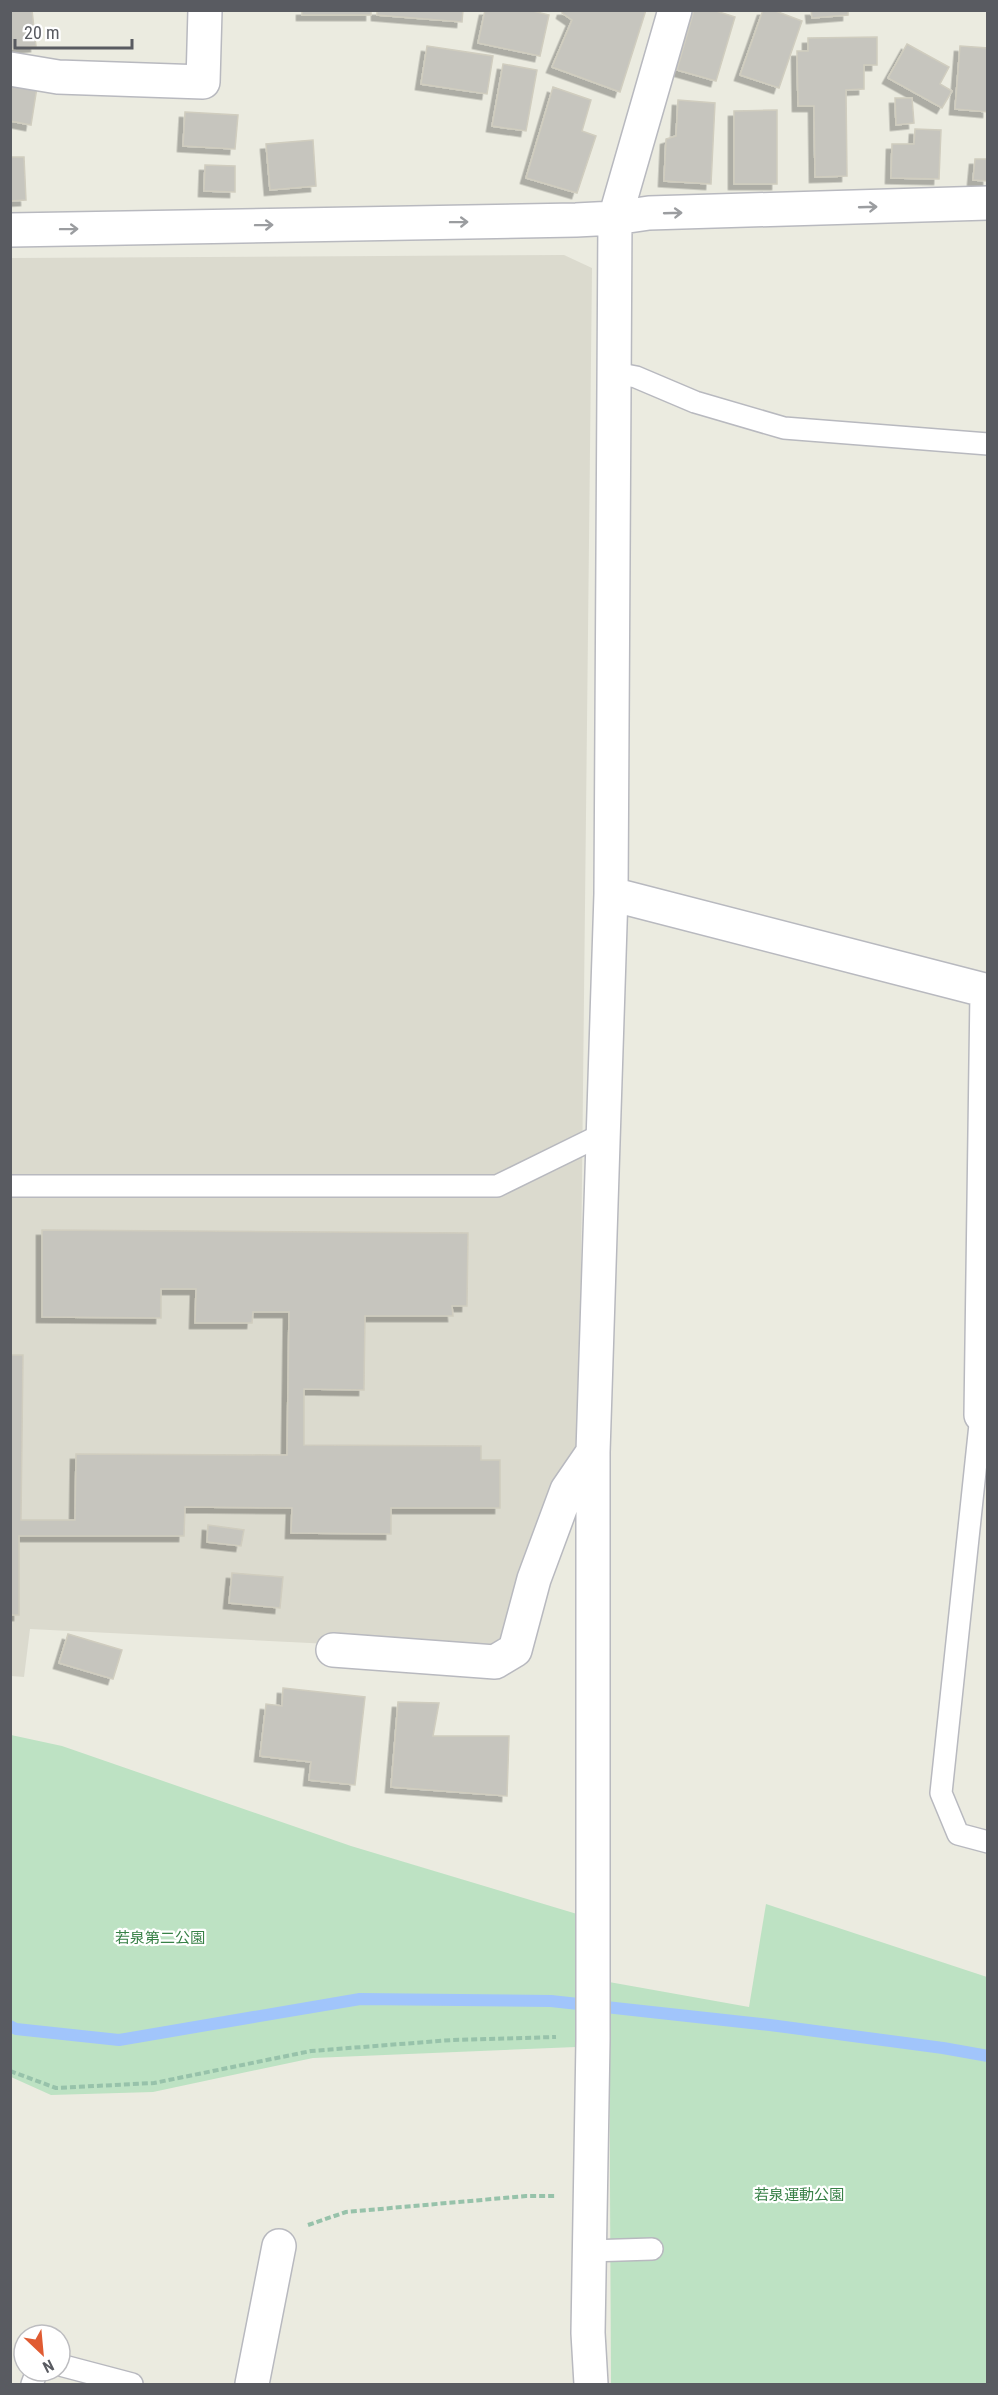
<svg xmlns="http://www.w3.org/2000/svg" width="998" height="2395" viewBox="0 0 998 2395" font-family="'Roboto Condensed','Noto Sans JP',sans-serif">
  <style>
    .education { fill: #dbdace }
    .green { fill: #bde2c3 }
    .lines { fill: none; stroke-linecap: round; stroke-linejoin: round }
    .stream { stroke: #a1c5fb; stroke-width: 12 }
    .building { fill: #c6c5be; stroke: #d0cdbf; stroke-width: 1.5; filter: url(#shadow) }
    .lane-casing { stroke: #b8b9bf; stroke-width: 24 }
    .street-casing { stroke: #b8b9bf; stroke-width: 36 }
    .path { stroke: #97c2aa; stroke-width: 4; stroke-dasharray: 6 3; stroke-linecap: butt }
    .lane { stroke: #fff; stroke-width: 21 }
    .street { stroke: #fff; stroke-width: 33 }
    .oneway { stroke: #9b9da0 }
    .labels { text-anchor: middle; stroke-width: 4.5; stroke-linejoin: round; paint-order: stroke }
    .park-label { font-size: 15px; fill: #388147; stroke: #fff }
  </style>
  <defs>
    <filter id="shadow"><feDropShadow dx="-5.5" dy="5.5" stdDeviation="0" flood-color="#0004"/></filter>
  </defs>
  <rect width="100%" height="100%" fill="#ebebe0"/>
  <!-- education -->
  <path class="education" d="M564 255 592 268 579 1453 508 1643 492 1652 30 1629 24 1677 11 1676V258Z"/>
  <!-- green -->
  <path class="green" d="M11 1735 62 1746 351 1846 577 1914 576 2047 313 2058 153 2092 51 2095 11 2077Z
    M766 1904 987 1977V2384H611L609 1982 749 2007Z"/>
  <g class="lines">
    <!-- stream -->
    <path class="stream" d="M10 2026 16 2029 119 2040 360 1999 551 2001 770 2025 943 2048 988 2056"/>
  </g>
  <!-- building -->
  <path class="building" d="M10 10H32L36 46 10 49Z
    M302 10H371V15H302Z
    M377 10H463L462 22 377 15Z
    M485 10H529L549 15 540 56 478 43Z
    M563 10H646L620 92 552 67 572 20 562 13Z
    M694 10H713L735 17 716 81 677 70Z
    M763 10H773L802 21 779 88 740 75Z
    M811 10H848V15L812 18Z
    M877 37V65H864V89L846 90 847 176 815 177 814 106H798L797 51H808V38Z
    M907 44 949 67 940 84 952 91 942 108 888 78Z
    M427 46 493 56 487 94 421 84Z
    M960 46 988 48V112L955 109Z
    M503 64 537 70 526 131 492 126Z
    M10 76 38 81 31 125 10 121Z
    M553 87 591 100 582 131 596 136 577 193 526 178Z
    M895 98H912L914 123 896 125Z
    M678 100 715 103 711 184 664 181 666 139 676 136Z
    M777 110V184H734V111Z
    M185 112 238 115 235 149 183 146Z
    M915 129 941 130 939 179 891 178 892 144H914Z
    M313 140 316 186 270 190 266 144Z
    M10 157H24L26 200 10 201Z
    M975 159H988V181L973 180Z
    M205 165 235 166V192L204 191Z
    M42 1230 468 1233 467 1306H452L453 1316H365L364 1390 304 1389V1445L481 1446V1460H500V1508H391V1534L291 1533 292 1508 185 1507 184 1536H19V1615H10V1355H23L21 1520H75L76 1454 287 1455 289 1312H253L252 1323H195L196 1289H161V1318L42 1317Z
    M208 1525 244 1530 241 1546 207 1542Z
    M232 1573 283 1577 280 1608 229 1603Z
    M68 1634 122 1650 113 1679 59 1663Z
    M283 1688 365 1697 355 1785 309 1780 311 1762 260 1756 266 1704 282 1706Z
    M398 1702 439 1703 433 1736H509L507 1796 391 1787Z"/>
  <g class="lines">
    <!-- lane casing -->
    <g class="lane-casing">
      <path id="lane" d="M615 373 636 377 695 402 784 428 988 444
        M10 1186H497L603 1134
        M981 1415 941 1793 958 1834 988 1842
        M589 2251 652 2249
        M60 2365 132 2384
        M32 2384 37 2371"/>
    </g>
    <!-- street casing -->
    <g class="street-casing">
      <path id="street" d="M10 69 58 77 203 82 205 10
        M10 230 576 220 615 218 649 213 988 203
        M611 894 988 991
        M981 1415 987 991
        M333 1650 495 1662 515 1650 534 1579 567 1490 593 1452
        M252 2384 279 2246
        M591 2384 588 2333 593 2040V1452L611 894 615 218 675 10"/>
    </g>
    <!-- path -->
    <path class="path" d="M10 2071 56 2088 154 2083 311 2051 452 2040 556 2037
      M308 2225 346 2212 526 2196H556"/>
    <!-- lane -->
    <use href="#lane" class="lane"/>
    <!-- street -->
    <use href="#street" class="street"/>
  </g>
  <!-- one-way arrows -->
  <defs><path id="oneway-shaft" d="M-6 0H5M1.5-3L5.5 0L1.5 3" fill="none" stroke-width="1.6" stroke-linecap="round" stroke-linejoin="round" transform="scale(1.5)"/></defs>
  <g class="oneway">
    <use href="#oneway-shaft" transform="translate(868 207) rotate(-2)"/>
    <use href="#oneway-shaft" transform="translate(673 213) rotate(-2)"/>
    <use href="#oneway-shaft" transform="translate(459 222) rotate(-1)"/>
    <use href="#oneway-shaft" transform="translate(264 225) rotate(-1)"/>
    <use href="#oneway-shaft" transform="translate(69 229) rotate(-1)"/>
  </g>
  <g class="labels">
    <!-- park labels -->
    <g class="park-label">
      <text x="160" y="1943">若泉第二公園</text>
      <text x="799" y="2200">若泉運動公園</text>
    </g>
  </g>
  <!-- border -->
  <rect width="998" height="2395" fill="none" stroke="#595b61" stroke-width="24"/>
  <!-- north arrow -->
  <g transform="translate(42 2353) rotate(154)"><circle r="28" fill="#ffffff" stroke="#bdbdc0" stroke-width="1.5"/>
  <path d="M0-4.5L10 22L0 15L-10 22Z" fill="#e05b32"/>
  <text y="-9" font-size="16" font-weight="bold" text-anchor="middle" fill="#595b61">N</text>
  </g>
  <!-- scale -->
  <path d="M15 39v9h117v-9" fill="none" stroke="#595b61" stroke-width="3"/>
  <text x="24" y="39" font-size="18" fill="#595b61" stroke="#ffffff" stroke-width="4.5" paint-order="stroke">20 m</text>
</svg>
